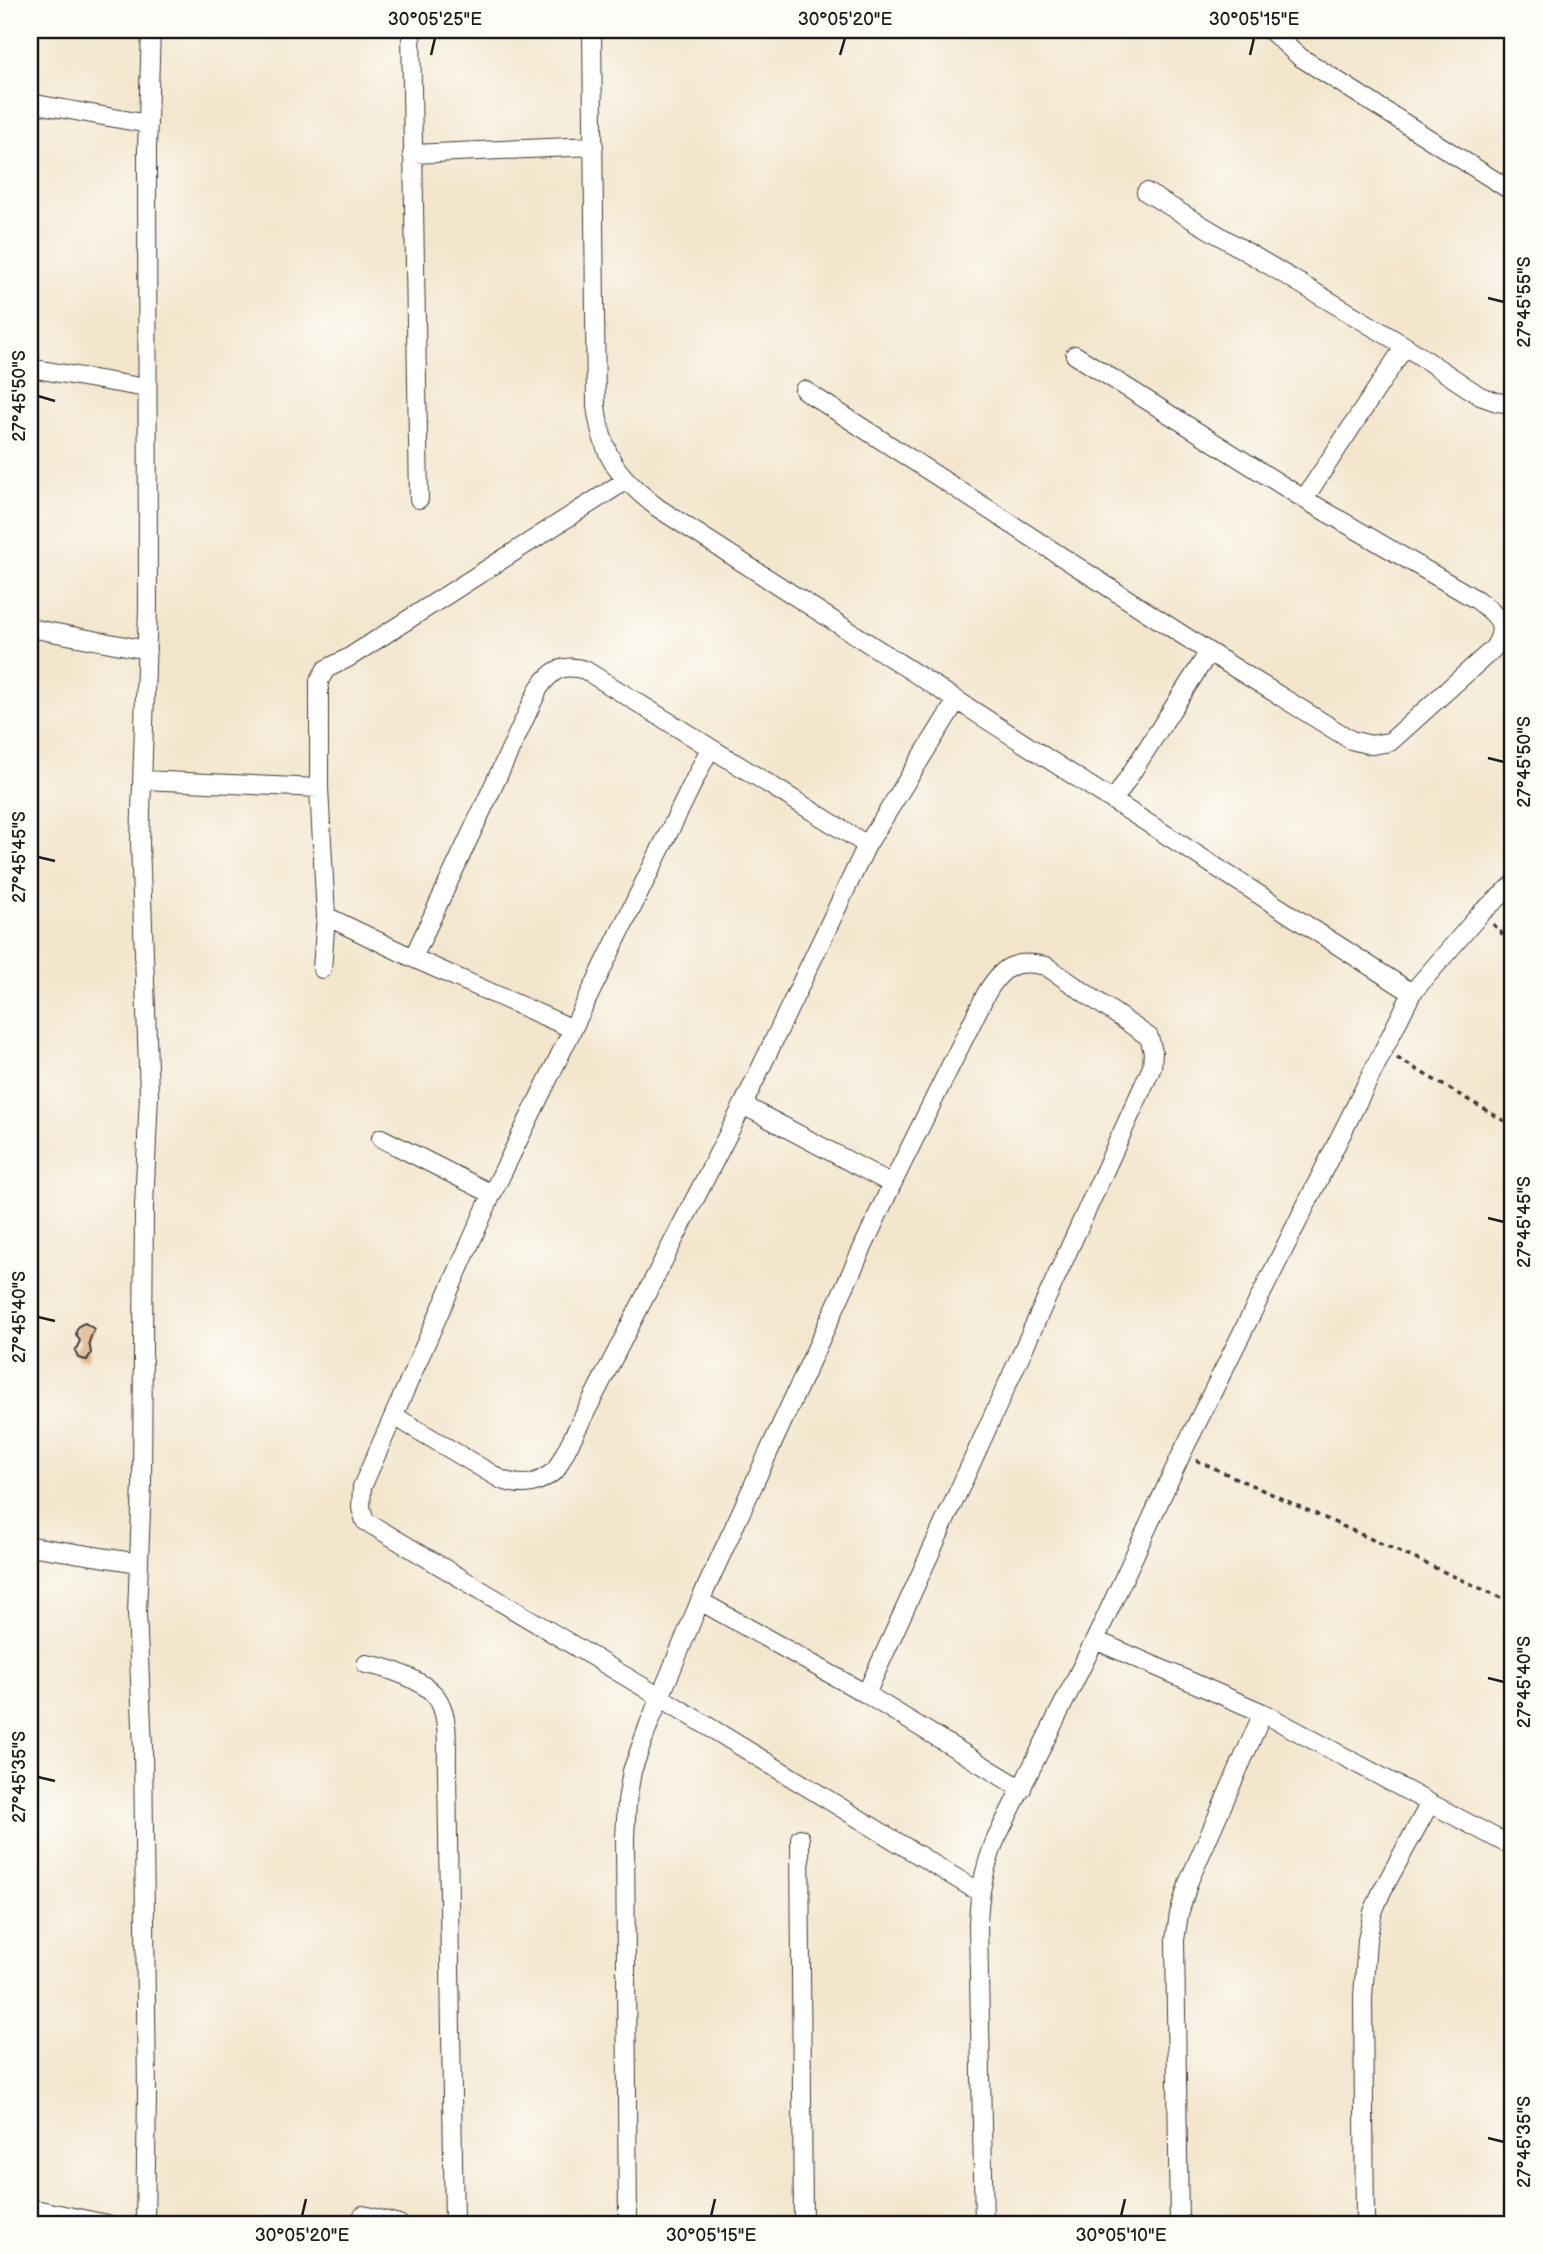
<svg xmlns="http://www.w3.org/2000/svg" width="1543" height="2254" viewBox="0 0 1543 2254" font-family="'Balsamiq Sans',sans-serif">
  <style>
    .building { fill: #dfaf84 }
    .lines { fill: none; stroke-linecap: round; stroke-linejoin: round }
    .minor-casing { stroke: #3c3a37; stroke-width: 20 }
    .path { stroke: #3c3a37; stroke-width: 3.5; stroke-dasharray: 5 5; stroke-linecap: butt }
    .minor { stroke: #fff; stroke-width: 18 }
    .ticks { fill: none; stroke: #1c1c1c; stroke-width: 2.5 }
    .neatline { fill: none; stroke: #1c1c1c; stroke-width: 2.5 }
    .ticks-label { font-size: 18px; text-anchor: middle; fill: #1c1c1c }
  </style>
  <rect width="100%" height="100%" fill="#fdfcf7"/>
  <filter id="ink" filterUnits="userSpaceOnUse"><feTurbulence type="fractalNoise" baseFrequency=".0143" numOctaves="2"/><feDisplacementMap in="SourceGraphic" scale="14" xChannelSelector="R" yChannelSelector="G"/><feConvolveMatrix kernelMatrix="1 2 1 2 8 2 1 2 1" color-interpolation-filters="sRGB"/></filter>
  <filter id="wash" filterUnits="userSpaceOnUse"><feTurbulence type="fractalNoise" baseFrequency=".00686" numOctaves="4" result="noise"/><feDisplacementMap in="SourceGraphic" scale="28" xChannelSelector="R" yChannelSelector="G"/><feGaussianBlur stdDeviation="1.57" result="paint"/><feColorMatrix in="noise" values="0 0 0 0 0 0 0 0 0 0 0 0 0 0 0 0 0 1.4 0 .05"/><feComposite in="paint" operator="in"/></filter>
  <g filter="url(#wash)">
    <rect width="100%" height="100%" fill="#f3e6cd"/>
    <g id="blocks">
      <!-- building -->
      <path class="building" d="M85 1323 94 1329 89 1342 91 1353 87 1360 78 1358 75 1351 80 1341 76 1334 77 1329 80 1325Z"/>
    </g>
  </g>
  <g filter="url(#ink)">
    <use href="#blocks" fill-opacity="0" stroke="#3c3a37" stroke-width="2"/>
    <g class="lines">
      <!-- minor casing -->
      <g class="minor-casing">
        <path id="minor" d="M411 30 419 499
          M592 30 596 406C603 458 617 476 658 508L1412 993
          M1270 30 1300 57 1513 192
          M30 103 148 124
          M412 154 594 146
          M1146 192 1405 346 1480 396 1497 402 1513 404
          M30 368 146 388
          M804 390 1209 652 1351 740 1371 745 1390 742 1493 649C1510 625 1497 615 1477 600L1304 499 1075 355
          M1304 499 1405 346
          M30 628 147 650
          M710 748 492 1194 362 1487 361 1508 365 1521 660 1697 979 1892
          M143 780 319 788
          M1114 800 1209 652
          M326 916 413 958 573 1029
          M413 958 539 688C552 670 563 663 585 670L867 845
          M322 969 326 916 319 788V681L326 669 348 658 625 481
          M743 1105 892 1184
          M381 1138 492 1194
          M394 1416 502 1480C525 1488 538 1484 556 1470L743 1105 867 845 957 700
          M30 1546 139 1563
          M700 1601 866 1694 1022 1789
          M1095 1640 1263 1713 1430 1803 1382 1891 1373 1912 1367 1940 1363 1997 1365 2224
          M366 1664C387 1667 428 1681 439 1701 450 1721 446 1751 447 1772L454 2224
          M1430 1803 1513 1847
          M800 1838 803 2224
          M30 2208 107 2224
          M363 2215 399 2224
          M145 2224 147 2094 143 1748 137 1613 142 1484 144 1207 149 1094 140 842 148 608 147 150 151 30
          M628 2224 625 1837 627 1801 632 1771 649 1724 700 1601 892 1184 986 994C1002 966 1015 959 1046 966L1149 1037 1153 1052 1152 1067 866 1694
          M984 2224 978 1924C979 1893 984 1870 995 1841L1095 1640 1182 1453 1412 993 1481 913 1513 885
          M1179 2224 1175 1940 1179 1914 1189 1881 1263 1713"/>
      </g>
      <!-- path -->
      <path class="path" d="M1493 924 1513 945
        M1397 1058 1513 1126
        M1196 1460 1513 1603"/>
      <!-- minor -->
      <use href="#minor" class="minor"/>
    </g>
  </g>
  <!-- ticks -->
  <path class="ticks" d="M431 55 435 38M840 55 845 38M1250 55 1254 38M1488 298 1504 302M38 396 55 401M1488 758 1504 762M38 857 55 861M1488 1218 1504 1222M38 1317 55 1321M1488 1678 1504 1682M38 1777 55 1781M1488 2138 1504 2142M302 2216 306 2199M711 2216 715 2199M1121 2216 1125 2199"/>
  <!-- margin -->
  <rect width="1543" height="2254" fill="none" stroke="#fdfcf7" stroke-width="77"/>
  <rect x="38" y="38" width="1466" height="2178" class="neatline"/>
  <g class="ticks-label">
    <text x="435" y="25">30°05'25"E</text>
    <text x="845" y="25">30°05'20"E</text>
    <text x="1254" y="25">30°05'15"E</text>
    <text transform="translate(1524 302) rotate(-90)" y="6">27°45'55"S</text>
    <text transform="translate(19 396) rotate(-90)" y="6">27°45'50"S</text>
    <text transform="translate(1524 762) rotate(-90)" y="6">27°45'50"S</text>
    <text transform="translate(19 857) rotate(-90)" y="6">27°45'45"S</text>
    <text transform="translate(1524 1222) rotate(-90)" y="6">27°45'45"S</text>
    <text transform="translate(19 1317) rotate(-90)" y="6">27°45'40"S</text>
    <text transform="translate(1524 1682) rotate(-90)" y="6">27°45'40"S</text>
    <text transform="translate(19 1777) rotate(-90)" y="6">27°45'35"S</text>
    <text transform="translate(1524 2142) rotate(-90)" y="6">27°45'35"S</text>
    <text x="302" y="2241">30°05'20"E</text>
    <text x="711" y="2241">30°05'15"E</text>
    <text x="1121" y="2241">30°05'10"E</text>
  </g>
</svg>
